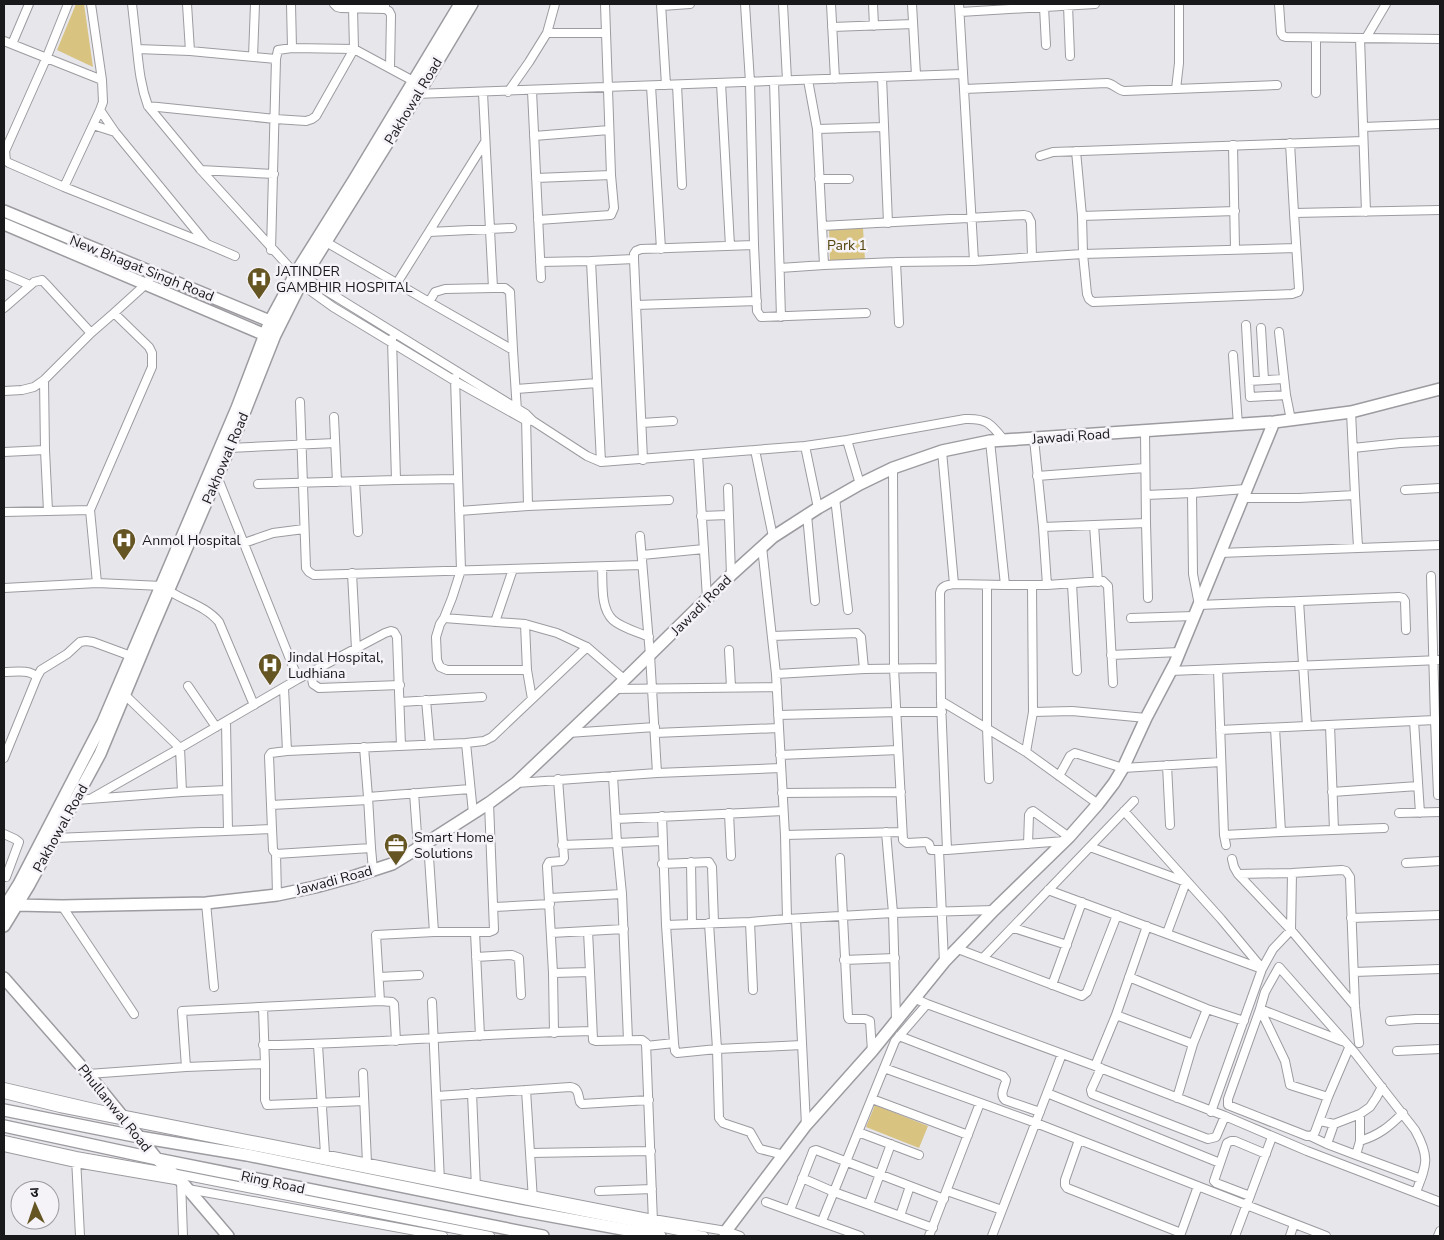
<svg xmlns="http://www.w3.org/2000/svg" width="1444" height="1240" viewBox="0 0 1444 1240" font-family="'Nunito Sans','Noto Sans Devanagari',sans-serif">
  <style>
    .green { fill: #d8c381 }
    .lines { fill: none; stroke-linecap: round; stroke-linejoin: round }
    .street-casing { stroke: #9d9ba0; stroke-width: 10 }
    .secondary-casing { stroke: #9d9ba0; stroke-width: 14 }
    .street { stroke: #fff; stroke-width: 8 }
    .secondary { stroke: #fff; stroke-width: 11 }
    .labels { text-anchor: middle; stroke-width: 5; stroke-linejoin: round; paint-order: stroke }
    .street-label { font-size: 14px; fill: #19181a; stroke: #f5f3f8 }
    .park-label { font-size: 14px; fill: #54450d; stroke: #f5f3f8 }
    .poi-label { font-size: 14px; fill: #19181a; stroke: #f5f3f8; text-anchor: start }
  </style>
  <rect width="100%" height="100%" fill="#e7e6eb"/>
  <!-- green -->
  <path class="green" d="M76 4H84L93 67 57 50Z
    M829 228H863L865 261 830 263Z
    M875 1105 928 1126 919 1148 866 1127Z"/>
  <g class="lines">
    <!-- street casing -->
    <g class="street-casing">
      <path id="street" d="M91 4 102 80
        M132 4 137 49 190 51 276 59
        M187 4 190 51
        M291 4 292 48
        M334 4 337 7 341 8 385 9
        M385 4V9L389 11 391 15 390 68
        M661 4 666 85
        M745 4 750 82 754 245
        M783 4 787 80
        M831 4 835 79
        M873 4 874 26
        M912 4 916 75
        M959 4 974 261
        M1279 4 1281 33 1283 36 1286 37 1440 39
        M1068 5 1070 56
        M662 6 690 4
        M1044 7 1046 45
        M960 12 1095 4
        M832 27 913 24
        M547 33H606
        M1316 38V93
        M1360 38 1366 212
        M1366 38 1386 4
        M4 41 102 80 103 102 100 110 64 187 207 244 235 256
        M12 44 29 4
        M137 49C139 69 141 87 148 106L201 170 291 269 294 276 301 284 333 307 455 381 525 420 533 421
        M253 57 255 4
        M882 77 888 223
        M808 80 817 129 824 265 896 262 974 261 1083 254 1296 248
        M774 81 781 317
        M721 83 730 246
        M677 85 682 185
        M651 86 661 249
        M964 89 1107 83C1114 84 1117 90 1124 91L1277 85
        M1176 89 1179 63V4
        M532 91 541 278
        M508 92 529 62 547 33 555 4
        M415 94 963 74
        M148 106 275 119 306 121 312 119 316 116 354 49 353 8
        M100 110 115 132 206 243
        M93 125 115 132
        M1363 127 1440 124
        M817 129 884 127
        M534 136 609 130
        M1290 143 1294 213
        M1233 145 1235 249
        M1076 151 1082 216 1083 254 1087 294 1089 299 1093 302 1292 294 1298 292 1299 289 1294 213 1440 210
        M1040 156 1053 152 1363 141
        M201 170 274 174
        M536 178 611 175 605 4
        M819 179H849
        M64 187 9 163 6 161 5 151 46 59 68 4
        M1082 216 1235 211
        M538 220 611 215 614 208 611 175
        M822 226 1024 215 1028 216 1031 222 1032 257
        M429 232 512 228
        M326 242 429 302 435 292 445 289 493 288 483 93
        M271 250 276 59 278 50 292 48 354 49 417 83
        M591 261 634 259
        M540 262 591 261 601 462
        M896 262 899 323
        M780 268 824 265
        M291 269 297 271 304 277 526 414 533 421 587 456 601 462 805 446 847 440 965 419C987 418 991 424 1004 440
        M4 274 30 285
        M397 283 485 142
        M493 288H505L510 292 513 350
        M429 302 513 350 517 411
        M636 305 757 301
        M4 308 34 282 42 280 45 283 91 333 114 313 149 347 152 353V367L90 510 97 583
        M114 313 146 284 153 273
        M1246 325 1250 397 1286 395 1291 420
        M1261 328 1264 380
        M1279 332 1286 395
        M1233 355 1238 425
        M455 378 461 570 452 598 444 618 525 624 527 670 532 699
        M44 380 45 450 48 511
        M1249 381 1284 379
        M516 389 597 383
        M4 391 22 390 34 387 44 380 91 333
        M300 402 306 568 309 572 314 575 642 565
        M1351 412 1355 495 1358 547
        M334 417 337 482
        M642 423 673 421
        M1145 432 1146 523
        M1034 439 1043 527 1146 523 1148 598
        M847 440 860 484
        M805 446 818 508
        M229 448 335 443
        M1353 448 1400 443 1440 441
        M755 450 773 537
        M942 451 954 584C947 585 941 586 940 593L941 701 947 850 1065 841
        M4 452 45 450
        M698 455 707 598
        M643 460 634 259V254L636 251 641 249 754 245 757 311 761 317 866 313
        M893 468 894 668 903 840 907 843 926 842 929 844 931 850H947
        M1037 476 1145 468
        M396 480 458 479
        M355 482 358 532
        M258 484 396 480 392 339
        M728 488 731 575
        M1246 489 1192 493 1193 574 1199 605 1399 597 1403 598 1405 601 1406 630
        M1405 490 1440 488
        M1146 495 1192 493
        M835 498 848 610
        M1243 498H1299L1355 495
        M528 506 669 500
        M459 511 528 506 526 416
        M4 512 90 510
        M807 515 815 601
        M701 516 728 515
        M1094 525 1098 582
        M1043 527 1047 585
        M640 536 650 655 657 773 781 768
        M244 543 273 533 304 529
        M762 547 776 674 785 835 787 919 893 913 994 910
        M1220 553 1440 545
        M642 555 704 549
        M602 567C603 583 600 608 613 620 622 628 638 632 649 637
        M352 573 356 649
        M1431 576 1435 720 1438 795
        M954 584 1005 585 990 441
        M1072 584 1077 671
        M987 585V728L989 779
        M1005 585H1047L1103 581 1108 586 1113 683
        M4 588 97 583 162 586C179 600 204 604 219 622L254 705
        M1299 601 1307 726 1435 720
        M444 618 440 624 436 637 437 660 440 667 447 670H527
        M1131 618 1194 616
        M495 622 513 569
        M525 624 557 633 587 647
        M772 636 857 633 861 637 864 669
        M729 650 731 687
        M1111 655 1180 652
        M1218 669 1224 835 1226 845
        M1171 671 1440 660
        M4 672C15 672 29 669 37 677
        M311 673 313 684 319 688 400 685
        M776 674 864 669 940 668
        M298 679 385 633 391 631 394 632 397 637 401 746
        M188 686 216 727
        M284 688 287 751
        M615 689 777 687
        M426 700 430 745
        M941 701 1026 752 1098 804
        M400 702 482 697
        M1033 712 1072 711 1146 718
        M778 715 897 712H942
        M1414 721 1420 813
        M226 722 228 831
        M1330 725 1334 830
        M1220 730 1307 726
        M568 733 655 727
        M655 733 779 728
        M466 743 484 741 492 737 587 647 625 680
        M364 747 368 797 470 789
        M1026 752 1033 712 1032 585
        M780 755 898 750
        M4 758 37 677 41 670 67 654 80 642 86 641 93 642 131 656
        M1167 765 1170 825
        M1059 776 1070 756 1075 753 1123 768 1221 762
        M558 779 564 858 562 861 549 862 547 866 553 973 590 972 593 1040 596 1041 642 1040 646 1043 653 1222
        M517 783 657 773
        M182 792 227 790
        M1332 792 1418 786
        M414 793 418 848
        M782 793 901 792
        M92 798 180 748 125 695
        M76 800 182 792 180 748 298 679 217 476
        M271 805 368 800
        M1124 811 1221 919 1261 967
        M729 813 731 856
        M1399 813 1440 812
        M662 816 666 925 750 922 787 919
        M616 819 783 811
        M272 829 273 850 276 854 371 848 368 797
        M886 832 893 913 896 1020
        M1281 832 1384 828
        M4 834 15 839 19 842 6 877
        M785 835 902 832
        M1224 835 1281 832 1275 728
        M55 838 272 829 269 756 271 753 287 751 466 743 473 813
        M1028 844 1029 815 1031 812 1033 811 1069 837
        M562 845 617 843 613 776
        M1090 847 1186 882 1167 933
        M371 848 373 870
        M939 850 944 962
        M276 854 277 895
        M840 858 848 1017 849 1019H865L870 1021 872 1051
        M1232 859 1234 867 1238 874 1292 873 1342 870 1346 871 1350 877 1355 1006 1359 1043
        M691 862 692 924
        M1406 863 1440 861
        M662 864 709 862 712 867 714 923
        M1238 874 1291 930 1355 1006
        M1048 890 1262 969
        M622 894 617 843 662 841
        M550 898 622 894 628 1040
        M206 903 214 987
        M62 906 134 1014
        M494 907 550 904
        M1351 918 1440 915
        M796 919 806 1125
        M750 922 753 990
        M709 923 717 1049 719 1118 723 1123 750 1132 758 1146 760 1149 784 1155
        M1014 928 1067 945
        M588 931 590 972
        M434 932H489L494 930 489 803
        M475 932 480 1036
        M551 933 624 929
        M958 949 1082 996 1087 992 1117 915
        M476 957 512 955 519 958 521 995
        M983 958 1134 801
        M844 960 895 958
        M1354 972 1440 969
        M553 973 554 1033
        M379 977 419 975
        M1129 977 1207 1009 1244 1021
        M1052 985 1082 902
        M914 998 927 1004 1095 1066 1225 1116 1307 1151 1440 1202
        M380 1001 392 1002 394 1004 396 1041
        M432 1002 440 1182
        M1260 1009 1285 1061 1290 1085 1328 1097
        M1260 1009 1342 1041
        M1116 1015 1193 1044 1177 1098
        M1390 1021 1416 1019H1440
        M899 1036 1003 1076 1006 1080C1005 1087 999 1094 1005 1100L1040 1112
        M674 1043 675 1051 677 1053 717 1049 802 1045
        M1193 1044 1207 1009
        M263 1045C373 1044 482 1033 592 1031
        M318 1045 325 1154
        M646 1046 674 1043 666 925
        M1349 1048 1328 1097 1315 1132 1313 1135 1307 1136 1228 1105V1099L1260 1009 1265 992 1279 967 1355 1053 1415 1130C1430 1157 1427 1164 1416 1192
        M1397 1051 1440 1049
        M265 1064V1100L267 1105 364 1101
        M1095 1066 1116 1015 1147 926
        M186 1067 265 1064 263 1007
        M884 1068 895 1041 927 1004
        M1101 1068 1091 1090 1092 1094 1097 1096 1208 1139 1216 1137 1225 1116
        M363 1073 367 1163
        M88 1074 186 1067 182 1011 380 1001 376 935 434 932 428 842
        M4 1087 120 1114 653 1219 726 1231 740 1236
        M526 1090 533 1200
        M472 1093 476 1188
        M1047 1093 1220 1163
        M4 1094 60 1108 126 1121 704 1236
        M437 1096 570 1087C579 1088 578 1095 580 1102L582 1104 649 1100
        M872 1099 968 1135
        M1211 1112 1262 969 1273 949 1291 930 1292 873
        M1360 1114V1141L1356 1155 1421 1179
        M1320 1121 1334 1124 1360 1114 1370 1107 1376 1098 1382 1087
        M1334 1124 1327 1144 1356 1155
        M858 1132 919 1155
        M1310 1136 1327 1144
        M4 1140 76 1156 172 1173 490 1236
        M1079 1140 1065 1180V1185L1067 1188 1181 1233
        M1360 1141C1379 1135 1389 1127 1403 1113
        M4 1147 76 1163 181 1181 183 1236
        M530 1153 651 1151
        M76 1158 80 1236
        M802 1178 834 1192 933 1228
        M188 1189 443 1236
        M599 1191 652 1189
        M947 1191 1002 1210
        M1250 1196 1216 1183 1214 1181 1227 1143 1231 1141H1235L1266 1154
        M766 1202 860 1236
        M869 1204 891 1144
        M790 1210 812 1154 813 1151 816 1150 944 1199
        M900 1216 910 1186
        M822 1221 884 1068 1036 1123 1326 1236
        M929 1236 980 1103
        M992 1236 1062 1054
        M1180 1236 1198 1186
        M1235 1236 1272 1137
        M1290 1236 1294 1224
        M1438 1236 1440 1231"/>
    </g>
    <!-- secondary casing -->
    <g class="secondary-casing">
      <path id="secondary" d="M4 211 277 324
        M4 224 270 337
        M8 901 16 905 62 906 206 903 277 895 315 887 352 877 392 864 428 842 489 803 516 783 615 689 731 575 773 537 818 508 860 484 893 468 942 451 990 441 1274 422 1351 412 1440 389
        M4 908 19 884 103 722 237 408 270 321 297 271 354 180 460 4
        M4 926 29 885 100 754 151 631 239 426 275 335 304 277 418 94 472 4
        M4 978 88 1074 157 1159 181 1181 228 1236
        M4 1110 139 1137 247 1155 518 1210 660 1236
        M4 1126 157 1159 543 1236
        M725 1236 726 1231 806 1125 872 1051 944 962 994 910 1069 837 1098 804 1114 783 1123 768 1146 718 1175 663 1274 422"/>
    </g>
    <!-- street -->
    <use href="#street" class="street"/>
    <!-- secondary -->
    <use href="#secondary" class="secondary"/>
  </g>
  <!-- icons -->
  <defs>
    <g id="hospital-pin" transform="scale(1.25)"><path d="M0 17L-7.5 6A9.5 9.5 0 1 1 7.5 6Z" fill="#645522" stroke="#f5f3f8"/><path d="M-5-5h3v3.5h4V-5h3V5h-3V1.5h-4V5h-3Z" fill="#fff"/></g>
    <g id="office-pin" transform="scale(1.25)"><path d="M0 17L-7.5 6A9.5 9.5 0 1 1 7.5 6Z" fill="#645522" stroke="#f5f3f8"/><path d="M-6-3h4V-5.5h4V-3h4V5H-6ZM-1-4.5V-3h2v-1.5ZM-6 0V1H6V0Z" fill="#fff"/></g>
  </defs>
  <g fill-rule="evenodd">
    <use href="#hospital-pin" x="259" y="279"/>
    <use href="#hospital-pin" x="124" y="540"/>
    <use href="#hospital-pin" x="270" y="665"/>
    <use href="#office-pin" x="396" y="845"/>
  </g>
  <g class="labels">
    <!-- street labels -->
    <g class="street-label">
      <text transform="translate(413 101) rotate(-59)" y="5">Pakhowal Road</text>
      <text transform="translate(142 268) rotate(22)" y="5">New Bhagat Singh Road</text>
      <text transform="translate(1071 436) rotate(-4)" y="5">Jawadi Road</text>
      <text transform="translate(225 458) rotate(-67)" y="5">Pakhowal Road</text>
      <text transform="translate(701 605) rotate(-45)" y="5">Jawadi Road</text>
      <text transform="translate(60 828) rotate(-61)" y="5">Pakhowal Road</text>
      <text transform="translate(334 880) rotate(-15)" y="5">Jawadi Road</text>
      <text transform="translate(115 1108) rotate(51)" y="5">Phullanwal Road</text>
      <text transform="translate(273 1182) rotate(12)" y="5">Ring Road</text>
    </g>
    <!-- park labels -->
    <g class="park-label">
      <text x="847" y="250">Park 1</text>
    </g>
    <!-- poi labels -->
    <g class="poi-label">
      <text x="276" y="276">JATINDER<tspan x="276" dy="16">GAMBHIR HOSPITAL</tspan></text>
      <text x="142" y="545">Anmol Hospital</text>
      <text x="288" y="662">Jindal Hospital,<tspan x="288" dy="16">Ludhiana</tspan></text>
      <text x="414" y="842">Smart Home<tspan x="414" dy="16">Solutions</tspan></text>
    </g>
  </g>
  <!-- border -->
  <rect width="1444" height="1240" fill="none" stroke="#19181a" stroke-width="10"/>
  <!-- north arrow -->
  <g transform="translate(35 1205) rotate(357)"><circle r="24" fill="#f5f3f8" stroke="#9d9b9f"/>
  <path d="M0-4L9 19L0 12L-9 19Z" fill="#645522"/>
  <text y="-8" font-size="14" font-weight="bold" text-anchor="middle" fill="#19181a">उ</text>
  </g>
</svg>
